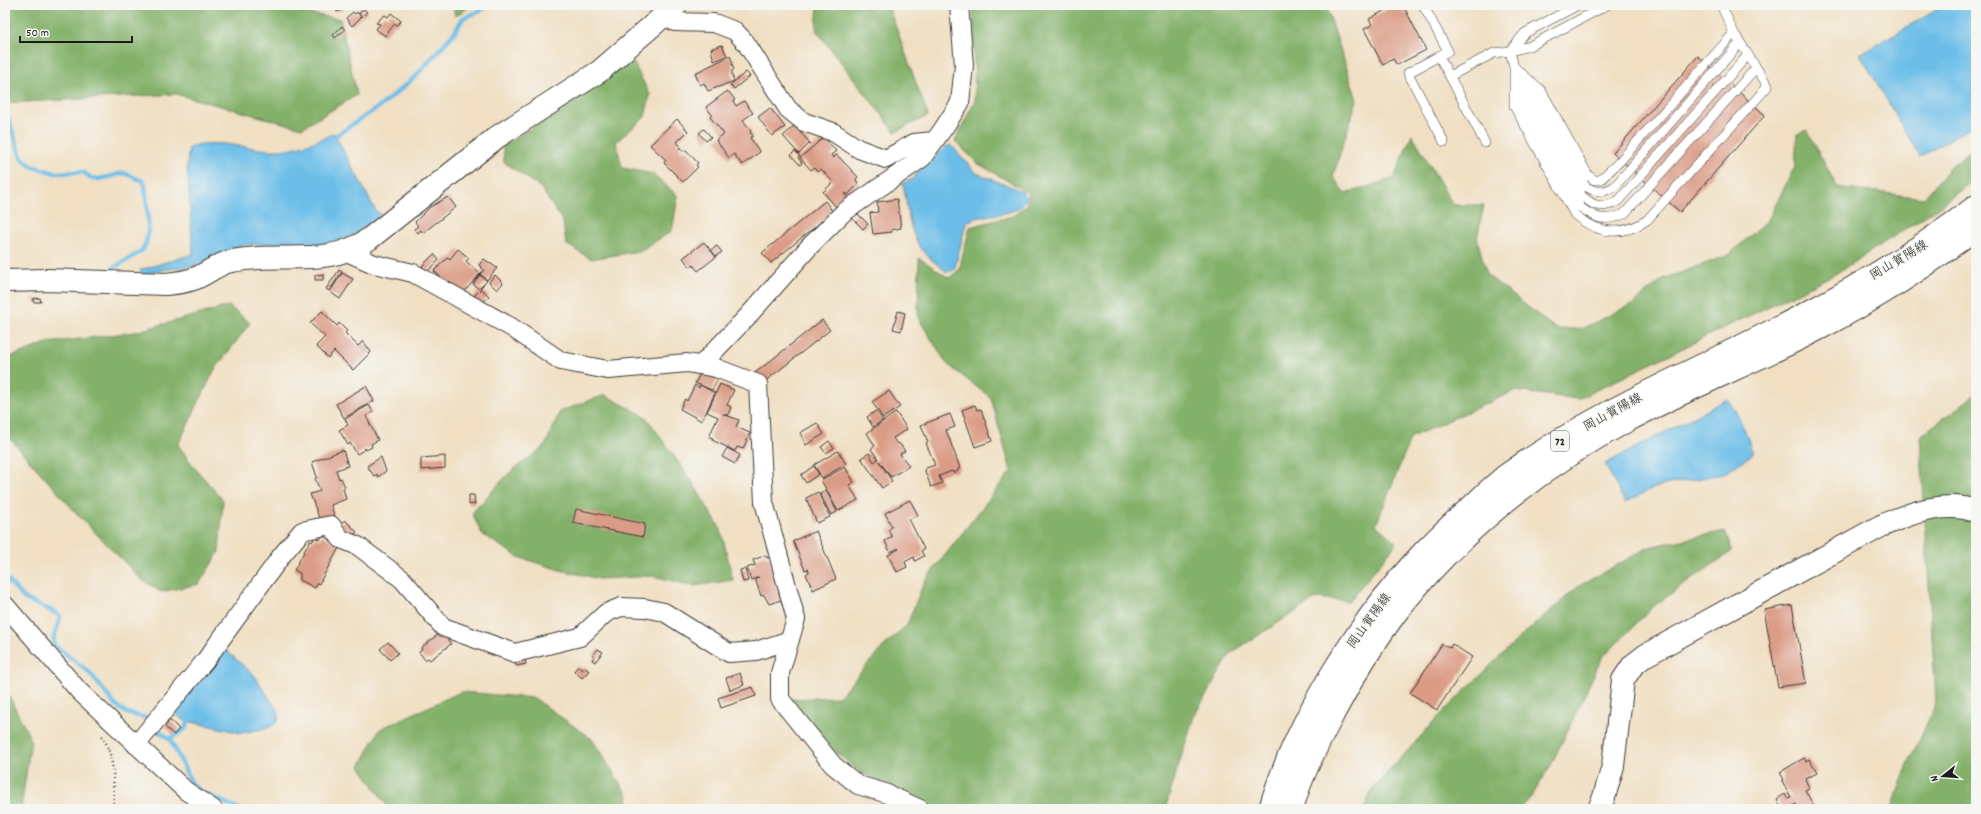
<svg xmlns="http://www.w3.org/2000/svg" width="1981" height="814" viewBox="0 0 1981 814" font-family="Dekko,'Klee One',sans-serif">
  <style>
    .forest { fill: #83b16a; stroke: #506643 }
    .water { fill: #6cbee8; stroke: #446d82 }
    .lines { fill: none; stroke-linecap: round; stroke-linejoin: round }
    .stream { stroke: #6cbee8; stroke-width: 4.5 }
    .building { fill: #db9c87 }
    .lane-casing { stroke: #3c3935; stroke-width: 10 }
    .street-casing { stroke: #3c3935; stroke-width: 20 }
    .secondary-casing { stroke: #3c3935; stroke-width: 24 }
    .primary-casing { stroke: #3c3935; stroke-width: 24 }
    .path { stroke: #3c3935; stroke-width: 2.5; stroke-dasharray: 1 3; stroke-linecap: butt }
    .lane { stroke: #fff; stroke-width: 9 }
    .street { stroke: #fff; stroke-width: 18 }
    .secondary { stroke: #fff; stroke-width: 22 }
    .primary { stroke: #fff; stroke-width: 22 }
    .labels { text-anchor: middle; stroke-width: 3; stroke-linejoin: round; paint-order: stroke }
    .shield { fill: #f6f6f2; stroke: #5d5d5c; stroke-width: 1 }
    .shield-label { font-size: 12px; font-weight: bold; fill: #1c1c1c }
    .street-label { font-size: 13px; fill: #1c1c1c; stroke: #f6f6f2 }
  </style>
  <rect width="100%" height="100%" fill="#f6f6f2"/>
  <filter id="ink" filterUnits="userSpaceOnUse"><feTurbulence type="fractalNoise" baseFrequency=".025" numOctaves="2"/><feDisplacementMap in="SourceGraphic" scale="8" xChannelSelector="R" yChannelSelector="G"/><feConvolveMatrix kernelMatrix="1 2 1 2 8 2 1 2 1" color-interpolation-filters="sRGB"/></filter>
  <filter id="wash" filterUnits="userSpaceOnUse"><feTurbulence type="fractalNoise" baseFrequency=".012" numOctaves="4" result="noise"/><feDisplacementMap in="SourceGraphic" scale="16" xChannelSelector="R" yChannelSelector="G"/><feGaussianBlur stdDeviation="0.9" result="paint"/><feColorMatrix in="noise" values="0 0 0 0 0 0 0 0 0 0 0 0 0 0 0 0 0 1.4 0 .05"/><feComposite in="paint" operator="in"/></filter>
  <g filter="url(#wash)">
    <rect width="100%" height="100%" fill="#f0dfc2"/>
    <!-- forest -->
    <path class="forest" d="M5 5H263L340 19 357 95 302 128 176 94 5 103Z
      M453 5H473L455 16Z
      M818 5H888L928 116 895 132 816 30Z
      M973 5H1326L1357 100 1333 176 1345 194 1394 178 1412 134 1453 205H1484L1477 238 1487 275 1556 329H1581L1633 304 1663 279 1729 255 1768 220 1795 166 1797 134 1807 130 1837 187 1924 198 1952 165 1976 147V178L1936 209 1837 273 1578 399 1515 391 1411 437 1376 525 1397 543 1349 601 1317 598 1231 653 1194 716 1165 809H933L862 773 836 753 791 699 839 697 882 648 907 625 924 582 1011 471 991 398 947 364 918 318 919 258 949 278 959 270 970 227 1013 216 1028 204 1029 193 977 163 955 141 975 100Z
      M631 58 650 95 645 117 616 142 622 168 653 174 678 196 672 231 640 251 591 259 566 244 563 222 541 188 504 162 503 146 585 94Z
      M229 306 250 323 214 371 178 445 194 467 223 500 219 552 199 584 161 592 142 580 78 515 5 433V359L47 343 135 332Z
      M1976 394V809H1891L1909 762 1936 703 1920 436Z
      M605 395 646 417 691 480 721 530 733 580 694 586 653 576 600 579 560 570 518 557 482 534 472 513 509 473 545 446 560 411Z
      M1725 531 1732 551 1655 605 1602 658 1551 765 1532 796 1520 809H1364L1373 788 1446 709 1519 638 1579 586 1649 547Z
      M5 688 31 740 21 809H5Z
      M461 692 534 698 592 739 628 796 626 809H389L360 766 380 729Z"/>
    <!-- water -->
    <path class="water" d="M1945 5H1976V124L1920 157 1860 54Z
      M334 133 377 213H380L381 215 354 235 322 247 277 243 244 245 211 256 205 262 194 266 162 270 143 275 140 270 193 254 187 164 189 147C219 137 249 151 279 150 299 148 316 142 334 133Z
      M951 145 976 173 1022 191 1026 195 1027 199C1015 220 984 210 966 223L955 267 952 271 947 272C937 264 924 255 918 244 908 225 907 203 903 183L915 178V175L945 147Z
      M1727 399C1740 416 1747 434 1753 454L1723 474 1668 484 1649 490 1625 503 1605 464Z
      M222 647 255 676 279 713 278 721 271 727 242 733 183 720 173 712Z"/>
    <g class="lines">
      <!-- stream -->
      <path class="stream" d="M5 119 8 118 21 157 31 166 56 173 83 172 91 178 99 179 124 173 143 181 145 185C146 202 154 241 140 252 132 258 122 262 113 268
        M331 139 383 104 415 77 454 33 463 18 478 12 489 5
        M5 577 25 599 52 611 60 616C59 627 52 635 54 645L89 672 116 706 127 713 146 718
        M157 730 170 739 192 784 196 788
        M170 739 185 729 191 716
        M204 793 239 809"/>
    </g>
    <g id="blocks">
      <!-- building -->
      <path class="building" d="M340 5 343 9 337 12 335 8Z
        M1395 5H1403L1426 50 1397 65 1393 59 1383 65 1364 29 1372 25 1369 19Z
        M364 9 367 12 362 17 359 13Z
        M353 12 355 14 357 12 361 17 352 26 346 18Z
        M391 13 401 21 397 25 395 24 392 27 385 36 376 29 380 24 376 23 382 17 385 15 388 17Z
        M342 26 345 30 335 38 333 35Z
        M722 45 727 56 714 61 711 49Z
        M730 56 733 63 732 64 734 69 732 71V75L734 81 708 91 704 83 700 85 695 73Z
        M1698 56 1765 115 1680 212 1613 153Z
        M746 72 750 76 734 89 730 85Z
        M726 92H729L735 100 733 101 736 106 744 101 753 113 743 120 751 131 750 132 753 136 750 138 760 152 742 165 734 154 729 158 716 140 724 134 710 117 712 115 706 107Z
        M770 108 785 127 772 136 758 117Z
        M677 119 688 131 677 142 681 147 679 148 683 151 686 150 698 163 696 165 698 167 683 182 664 163 666 160 650 145Z
        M794 126 810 143 799 154 783 136Z
        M704 129 711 137 706 141 699 133Z
        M824 137 836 151 831 155 833 158 837 155 858 177 856 179 858 184 848 195 846 193 844 194 849 199 838 209 823 192 833 182 821 169 817 172 814 168 811 170 800 158Z
        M795 151 800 156 798 158 802 163 800 165 791 155Z
        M448 197 456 207 423 233 421 230 418 233 414 229 418 226 415 222 430 207Z
        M897 199 901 228 891 230 892 232 873 234 870 213 878 212 877 202Z
        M825 201 833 212 771 263 762 253Z
        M857 213 868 224 863 229 852 218Z
        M704 242 716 257 698 271 693 265 690 267 683 258Z
        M717 246 722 252 716 256 711 250Z
        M458 249 469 258 466 261 480 274 463 293 449 281 447 283 434 271 448 257 450 259Z
        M434 254 439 260 427 272 422 266Z
        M484 259 497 268 487 280 480 274 484 270 479 265Z
        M339 270 342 272 329 291 326 289Z
        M342 273 353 279 340 299 330 292Z
        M323 274V280H315V275Z
        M480 275 487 281 480 288 489 296 479 307 471 299 480 290 473 284Z
        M495 275 503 283 497 290 489 282Z
        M40 298 41 302H33V299Z
        M322 311 337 326 339 323 347 331 345 333 358 346 363 341 371 352 353 370 334 351 328 358 316 346 325 337 310 323Z
        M898 311 905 313 901 331 893 329Z
        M822 320 830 330 758 387 750 377Z
        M703 369 719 377 712 390 695 383Z
        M720 384 734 390 727 405 731 407 728 415 723 414 739 420 736 427 750 433 743 449 737 447 735 451 712 440 713 438 709 437 718 417 707 412Z
        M695 385 699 388 700 385 715 393 702 421 680 409 685 399 687 401Z
        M366 386 374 401 344 418 336 404Z
        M889 391 900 407 883 418 872 402Z
        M369 405 373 412 366 416 378 440 371 444 372 447 366 450 365 448 364 450 357 454 350 443 348 445 339 430 348 425 345 419Z
        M975 405 977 410 981 409 992 441 975 447 962 410Z
        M876 411 883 420 873 427 867 417Z
        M896 412 907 429 893 438 897 444 899 443 905 451 900 454 909 466 891 477 879 461 892 481 882 488 861 458 869 453 874 462 878 459 871 449 875 446 867 433Z
        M950 414 955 427 946 430 960 468 958 469V471L953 473 952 471 939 476 942 483 931 487 925 471 926 468 935 465 926 443 928 442 921 425Z
        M817 423 824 434 806 445 800 433Z
        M829 441 834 448 826 453 821 447Z
        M727 448 740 455 735 464 722 457Z
        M343 450 348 466 336 470 339 479 341 478 345 487 343 488 346 499 331 505 334 515 320 520 310 494 320 491 315 478 317 477 312 462Z
        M838 451 846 464 822 478 814 465Z
        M445 456V468L421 470V458Z
        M381 457 386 471 378 477 377 474 374 476 367 466Z
        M814 466 819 474 806 483 801 475Z
        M845 467 854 482 849 485 858 500 838 511 821 480Z
        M826 490 837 512 831 515 820 494Z
        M818 492 830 517 817 523 806 498Z
        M469 495H474L475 504 469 505Z
        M910 500 918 515 909 519 924 549 921 551 924 556 915 561 914 557 905 562 907 567 897 572 888 555 899 549 898 548 890 552 885 541 892 537 888 530 892 527 885 513Z
        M576 509 645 524 643 537 573 523Z
        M345 520 357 532 348 540 339 525Z
        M816 531 836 579 813 590 806 574 809 572 808 569 805 570 793 541Z
        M322 535 340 546 319 584 318 583 315 588 300 580V573L294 570 310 541 312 542 315 537 320 540Z
        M766 555 767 558 770 557 783 595 780 596 781 600 769 604 764 595 761 596 755 579 759 577 751 580 747 568 755 565 753 560Z
        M745 569 748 581 743 582 740 570Z
        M1792 605 1806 683 1778 687 1764 610Z
        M441 632 451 644 430 660 428 658 425 660 419 652 422 650 421 648Z
        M388 642 398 653 390 660 380 649Z
        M1442 644 1450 648 1452 644 1472 657 1437 710 1410 693Z
        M598 649 603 652 595 662 592 660 595 656 593 655Z
        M524 655 526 664 516 666 515 657Z
        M578 666 582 670 584 667 589 671 582 678 574 671Z
        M740 673 744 685 730 690 726 678Z
        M753 687 756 696 721 708 718 698Z
        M170 720 179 729 174 735 165 727Z
        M1804 758 1806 761 1809 759 1817 773 1805 779 1809 788 1805 790 1815 808 1799 809 1796 804 1787 809H1782L1777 799 1785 794 1787 798 1791 797 1782 781 1784 780 1780 772Z"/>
    </g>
  </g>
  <g filter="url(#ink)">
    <use href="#blocks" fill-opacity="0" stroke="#3c3935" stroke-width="1"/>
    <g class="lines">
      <!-- lane casing -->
      <g class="lane-casing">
        <path id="lane" d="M1423 5 1448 51 1439 56 1485 143
          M1607 5 1530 46 1510 51 1514 67 1541 90 1588 175 1594 180H1600L1620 161 1734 33 1721 5
          M1439 56 1408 73 1444 142
          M1514 67V106L1575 215C1598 234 1622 237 1647 220L1768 86 1734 33
          M1516 70 1528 99 1582 196C1594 207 1603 209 1618 201L1748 55
          M1450 76 1494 53 1510 51 1525 33 1578 5
          M1523 80 1535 95 1585 186C1596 193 1604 193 1615 186L1740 43
          M1518 88 1521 104 1580 207C1596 219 1605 222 1624 214L1756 68"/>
      </g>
      <!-- street casing -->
      <g class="street-casing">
        <path id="street" d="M663 15 675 22 714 23 735 31 746 43 788 109 804 122 833 132 859 149 886 159 914 143 934 141
          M347 252 374 264 413 273 511 327 561 361 608 370 687 363 716 368 758 384 764 502 796 619 780 673V699L833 765 858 785 885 793 920 809
          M701 365 748 316 810 246 844 212 922 158 943 129 960 103 964 65 959 5
          M5 605 79 691 186 791 213 809
          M136 745 205 661 282 555 302 531 331 525 341 539 358 546 402 579 443 627 515 653 580 637 606 613 621 607 645 608 664 612 729 653 756 651 790 640"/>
      </g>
      <!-- secondary casing -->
      <g class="secondary-casing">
        <path id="secondary" d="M5 281 46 280 166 284C177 283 186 282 196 278 208 273 219 263 232 261 280 251 326 269 369 239L497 137 600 71 676 5"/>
      </g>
      <!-- primary casing -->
      <g class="primary-casing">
        <path id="primary" d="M1270 809C1288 746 1321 687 1358 633 1392 583 1427 545 1473 505 1483 495 1494 485 1505 476 1595 411 1699 369 1797 318 1857 287 1922 247 1976 206
          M1292 809C1301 775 1319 742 1335 711 1353 677 1373 644 1396 613 1457 534 1539 468 1627 421 1684 390 1745 366 1803 337 1863 307 1923 270 1976 228
          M1599 809 1604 797 1613 766 1623 680 1633 665 1646 655 1881 526C1910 513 1945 500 1976 511"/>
      </g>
      <!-- path -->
      <path class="path" d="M102 736C116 757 113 785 114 809"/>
      <!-- lane -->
      <use href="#lane" class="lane"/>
      <!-- street -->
      <use href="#street" class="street"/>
      <!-- secondary -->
      <use href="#secondary" class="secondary"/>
      <!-- primary -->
      <use href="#primary" class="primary"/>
    </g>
  </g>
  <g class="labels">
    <!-- shield labels -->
    <rect class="shield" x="1551" y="431" width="18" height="20" rx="3"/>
    <g class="shield-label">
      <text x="1560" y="445">72</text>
    </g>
    <!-- street labels -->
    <g class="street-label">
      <text transform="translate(1898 259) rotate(-31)" y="5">岡山賀陽線</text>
      <text transform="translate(1612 411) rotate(-29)" y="5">岡山賀陽線</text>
      <text transform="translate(1368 620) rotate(-54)" y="5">岡山賀陽線</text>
    </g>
  </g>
  <!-- margin -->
  <rect width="1981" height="814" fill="none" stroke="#f6f6f2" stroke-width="20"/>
  <!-- north arrow -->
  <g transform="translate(1943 776) rotate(253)" stroke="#f6f6f2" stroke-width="3" paint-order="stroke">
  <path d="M0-3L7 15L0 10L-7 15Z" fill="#1c1c1c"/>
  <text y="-6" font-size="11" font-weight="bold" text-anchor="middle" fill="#1c1c1c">N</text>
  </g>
  <!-- scale -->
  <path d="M20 36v6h112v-6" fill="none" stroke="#1c1c1c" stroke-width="2"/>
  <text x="26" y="36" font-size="12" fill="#1c1c1c" stroke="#f6f6f2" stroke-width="3" paint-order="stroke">50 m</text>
</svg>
